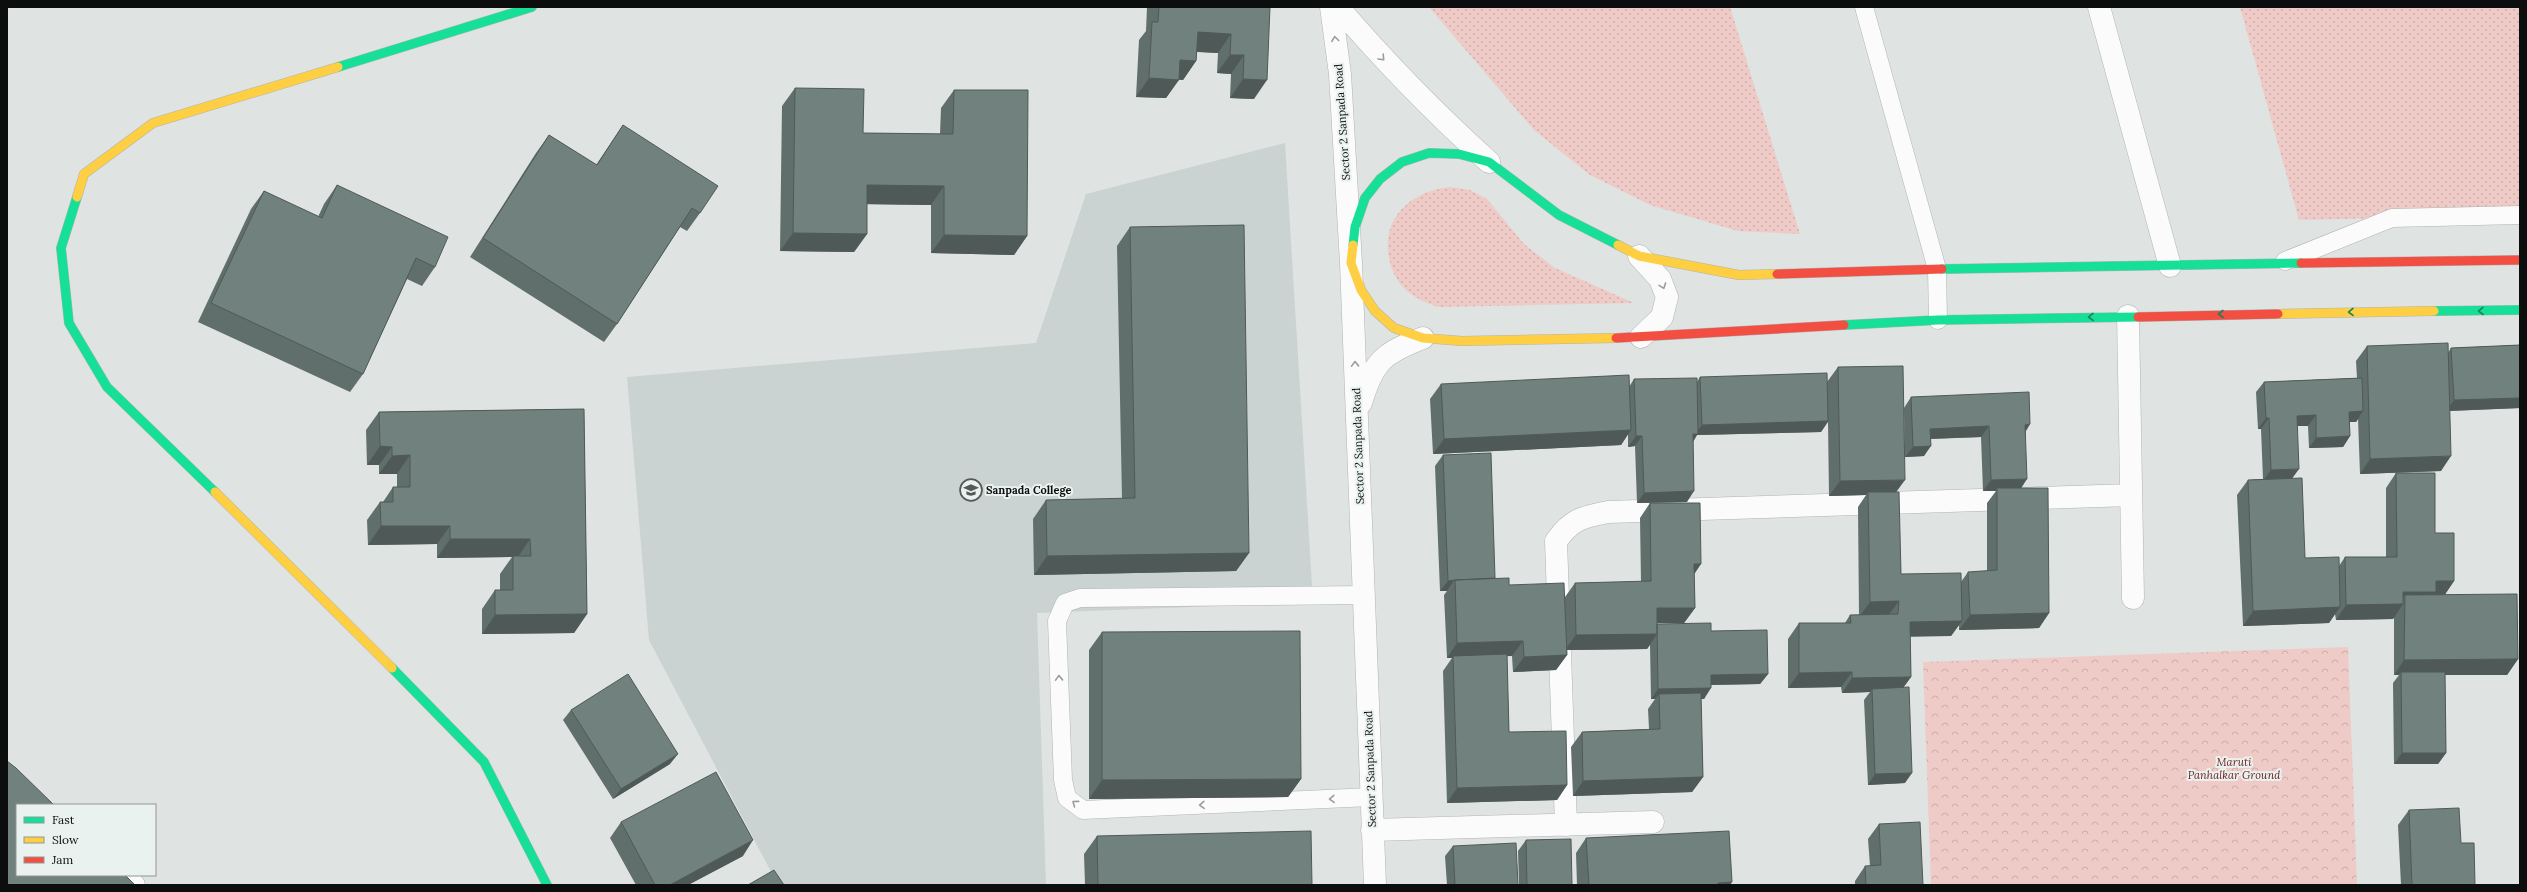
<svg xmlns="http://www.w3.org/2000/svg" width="2527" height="892" viewBox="0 0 2527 892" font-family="Lora,serif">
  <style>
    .built { fill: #cad3d1 }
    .grass { fill: url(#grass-dots) }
    .forest { fill: url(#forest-crowns) }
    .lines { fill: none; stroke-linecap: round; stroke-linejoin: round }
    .lane-casing { stroke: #b1b4b3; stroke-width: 19 }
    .street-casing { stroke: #b1b4b3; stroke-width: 23 }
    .fast-casing { stroke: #b1b4b3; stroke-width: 10 }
    .slow-casing { stroke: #b1b4b3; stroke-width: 10 }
    .jam-casing { stroke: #b1b4b3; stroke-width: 10 }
    .lane { stroke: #fafbfa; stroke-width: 18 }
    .street { stroke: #fafbfa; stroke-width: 22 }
    .fast { stroke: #16e098; stroke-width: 9 }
    .slow { stroke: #ffcf43; stroke-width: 9 }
    .jam { stroke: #f24e42; stroke-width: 9 }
    .wall { fill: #616f6c }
    .shaded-wall { fill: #4f5a58 }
    .building { fill: #71817d; stroke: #4f5a58 }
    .oneway { stroke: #9b9c9c }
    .oneway2 { stroke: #12825a }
    .labels { text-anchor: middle; stroke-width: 4; stroke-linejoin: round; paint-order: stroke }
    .street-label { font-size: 11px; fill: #0c0e0e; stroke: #eaf2f0 }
    .poi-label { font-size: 11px; font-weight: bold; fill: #0c0e0e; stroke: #eaf2f0; text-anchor: start }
    .park-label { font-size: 11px; font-style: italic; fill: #6d1d1e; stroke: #eaf2f0 }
  </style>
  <defs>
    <pattern id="grass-dots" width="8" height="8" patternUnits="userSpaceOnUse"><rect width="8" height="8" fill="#efcbc8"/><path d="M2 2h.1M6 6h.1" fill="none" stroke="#ccadab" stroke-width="1.8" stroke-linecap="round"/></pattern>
    <pattern id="forest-crowns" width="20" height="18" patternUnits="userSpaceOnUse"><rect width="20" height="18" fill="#efcbc8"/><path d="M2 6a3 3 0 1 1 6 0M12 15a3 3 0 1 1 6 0" fill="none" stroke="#ccadab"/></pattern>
  </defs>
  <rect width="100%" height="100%" fill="#dfe3e1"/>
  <!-- built -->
  <path class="built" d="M1285 143 1313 602 1037 613 1046 885H778L649 640 627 377 1036 343 1086 194Z"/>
  <!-- grass -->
  <path class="grass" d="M1429 7H1730L1800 234 1738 231 1650 205 1590 175 1534 130Z
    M2240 7H2520V215L2299 220Z
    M1450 187 1470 190 1487 199 1524 244 1555 268 1634 303 1438 307C1425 302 1414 298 1404 288 1396 281 1391 268 1389 258 1381 216 1413 191 1450 187Z"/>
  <!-- forest -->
  <path class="forest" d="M2348 647 2357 885H1931L1923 662Z"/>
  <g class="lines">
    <!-- lane casing -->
    <g class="lane-casing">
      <path id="lane" d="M1864 7 1937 269 1938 320
        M2285 261 2392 218 2520 215
        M1364 595 1080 598 1065 603 1057 621 1063 780 1067 798 1083 810 1371 797"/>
    </g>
    <!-- street casing -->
    <g class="street-casing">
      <path id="street" d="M1331 7 1340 74 1351 263 1375 885
        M1338 7C1385 62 1435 113 1489 162
        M2099 7 2170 266
        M1639 256 1660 279 1667 297 1662 317 1641 337
        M2128 316 2133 598
        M1361 403C1373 362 1383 353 1423 338
        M1566 825 1556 541C1572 519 1582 517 1608 512L2131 495
        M1372 830 1653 822
        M126 875 134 885"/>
    </g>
    <!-- fast casing -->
    <g class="fast-casing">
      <path id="fast" d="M338 67 532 7
        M77 197 61 248 69 323 107 387 215 492
        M1353 245 1355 227 1365 198 1380 179 1402 162 1429 153 1459 154 1489 162 1559 215 1618 245
        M1942 269 2301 263
        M2434 311 2520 310
        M1844 325 1938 320 2138 317
        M392 668 484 762 547 885"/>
    </g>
    <!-- slow casing -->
    <g class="slow-casing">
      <path id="slow" d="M77 197 84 174 153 123 338 67
        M1353 245 1351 263 1361 290 1375 311 1394 328 1423 338 1462 341 1616 338
        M1618 245 1639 256 1739 275 1777 274
        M2278 314 2434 311
        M215 492 392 668"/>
    </g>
    <!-- jam casing -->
    <g class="jam-casing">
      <path id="jam" d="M2301 263 2520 260
        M1777 274 1942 269
        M2138 317 2278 314
        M1616 338 1844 325"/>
    </g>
    <!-- lane -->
    <use href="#lane" class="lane"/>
    <!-- street -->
    <use href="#street" class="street"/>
    <!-- fast -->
    <use href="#fast" class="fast"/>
    <!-- slow -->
    <use href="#slow" class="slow"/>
    <!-- jam -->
    <use href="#jam" class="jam"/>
  </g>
  <!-- wall -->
  <path class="wall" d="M1147 7H1270L1254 99 1230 98 1231 74 1217 73 1218 53 1197 52 1196 61 1183 80 1179 79 1166 98 1136 97 1139 40 1146 31Z
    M795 88 863 133 940 134 941 108 954 90 1027 236 1014 255 931 253V205L867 204V234L854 252 780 251 782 106Z
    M623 125 700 213 687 231 680 227 617 324 604 342 470 257 536 153 549 135 596 165Z
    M337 185 435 267 422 286 407 279 363 374 350 392 198 322 251 209 264 191 318 217 324 204Z
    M1130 227 1249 553 1236 571 1034 575 1033 519 1046 500 1122 499 1117 246Z
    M2520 345V408L2450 411 2441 471 2360 474 2358 419 2356 422H2349L2350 436 2343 447 2309 448 2308 426H2297L2292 478 2305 558 2339 566 2345 557H2386V488L2396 473 2435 533 2454 581 2445 594 2518 659 2507 675H2445L2446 753 2438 764H2394L2393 683 2399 675H2394V617L2393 619 2336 620 2335 614 2329 623 2243 626 2237 495 2248 480 2263 479 2261 429H2258L2256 392 2264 382 2357 378 2356 361 2367 346 2448 353 2451 348Z
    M1838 367 1896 492 1901 574 1961 582 1968 572 1987 571V503L1996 491H1983L1981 437 1931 439 1924 456 1905 457 1904 408 1911 397 2030 424 2026 431 2021 488 2049 613 2039 628 1959 630V625L1951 636H1910L1911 677 1903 688 1905 783 1868 785 1864 700 1870 692 1842 693 1841 687 1788 688V639L1799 623H1845L1850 615H1859L1858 507 1866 495 1829 496 1828 422 1821 432 1697 435 1693 442 1687 502 1637 503 1635 446 1628 447V434L1621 445 1433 454 1430 399 1441 384 1629 387 1634 379 1697 382 1700 377 1827 382Z
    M584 409 587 614 574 633 482 634V609L495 590H500V574L512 557 437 558V544L368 545 367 520 380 502H383L393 487H397V474H379V465H367L366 430 379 412Z
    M1443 455 1495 578 1509 585 1565 597 1575 583 1641 582 1640 518 1650 503 1694 574 1695 608 1684 623H1657V624L1711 631 1768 674 1760 684 1711 685 1704 699H1701L1703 777 1692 792 1573 796 1571 747 1582 732 1649 729 1648 709 1655 699H1651L1650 645 1647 649 1567 650V655L1556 670 1513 672 1512 656H1507L1509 732 1567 785 1557 800 1447 803 1443 671 1452 658H1447L1444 595 1447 591H1440L1435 466Z
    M1102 632 1301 779 1288 797 1089 799V650Z
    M571 710 670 764 613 799 563 720Z
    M2409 810 2461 843 2475 885H2401L2398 825Z
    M621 822 743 856 688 885H636L610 838Z
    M1879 824 1923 885H1855V881L1865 866H1870L1868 839Z
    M1097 836 1312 885H1085L1084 854Z
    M1586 838 1730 885H1577L1576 853Z
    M1526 840 1572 885H1519L1518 851Z
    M1453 846 1518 885H1447L1445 856Z"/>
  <!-- shaded-wall -->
  <path class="shaded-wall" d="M1198 32 1231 34 1218 53 1185 51Z
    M1230 55H1244L1231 74 1217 73Z
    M1180 60 1196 61 1183 80 1167 79Z
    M1149 78 1179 80 1166 98 1136 97Z
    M1243 79 1267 80 1254 99 1230 98Z
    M867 185 944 186 931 205 854 204Z
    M793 233 867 234 854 252 780 251Z
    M944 235 1027 236 1014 255 931 253Z
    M2520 398V408L2446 411 2454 400Z
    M2363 411 2356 422H2341L2349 412Z
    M2316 415 2308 426H2289L2297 416Z
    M2266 418H2269L2261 429H2258Z
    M1828 421 1821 432 1697 435 1691 445 1693 434H1695L1702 425Z
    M2030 424 2023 435 2025 425Z
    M1989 426 1981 437 1923 439 1930 429Z
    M1631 430 1621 445 1433 454 1444 439Z
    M1636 436H1642L1635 446 1628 447Z
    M2350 436 2343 447 2309 448 2316 438Z
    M380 446 392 447 379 465H367Z
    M1931 446 1924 456 1905 457 1913 447Z
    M410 455 397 474H379L392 456Z
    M2451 456 2441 471 2360 474 2370 459Z
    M2299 469 2291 480 2263 481 2271 470Z
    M2027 479 2020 490 1997 488 1996 491H1983L1991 480Z
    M1905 480 1894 495 1868 492 1866 495 1829 496 1840 481Z
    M1694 491 1687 502 1637 503 1644 493Z
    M381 526H450L437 544 368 545Z
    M450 539H530L518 557 513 556 512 557 437 558Z
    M1249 553 1236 571 1034 575 1047 556Z
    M1694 564H1701L1691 579Z
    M1454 580 1447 591H1440L1448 581Z
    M2436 581H2454L2444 596 2405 595 2398 604H2403L2393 619 2336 620 2346 605 2403 592Z
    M1899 601 1888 616 1859 617 1870 602Z
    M2340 607 2329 623 2243 626 2253 611Z
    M1657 608H1695L1684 623H1646Z
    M2049 613 2039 628 1959 630 1970 615Z
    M587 614 574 633 482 634 495 615Z
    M1962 621 1951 636 1899 637 1910 622Z
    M1657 634 1647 649 1565 650 1576 635Z
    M1523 641 1512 656 1453 658V656L1452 658H1447L1457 643Z
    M1567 655 1556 670 1513 672 1524 657Z
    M2518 659 2507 675H2401V672L2399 675H2394L2404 660Z
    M1852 672 1841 687 1788 688 1799 673Z
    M1768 674 1760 684 1704 685 1711 675Z
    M1911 677 1900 692 1872 689 1870 692 1842 693 1852 678Z
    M1711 688 1704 699H1659V694L1655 699H1651L1658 689Z
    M2402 753H2446L2438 764H2394Z
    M678 754 670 764 613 799 621 789Z
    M1912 773 1905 783 1868 785 1875 774Z
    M1703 777 1692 792 1573 796 1583 781Z
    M1301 779 1288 797 1089 799 1102 780Z
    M1567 785 1557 800 1447 803 1457 788Z
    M753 840 743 856 688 885H670Z
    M1732 882 1730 885H1716L1718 883Z"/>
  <!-- building -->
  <path class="building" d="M1159 7H1270L1267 80 1243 79 1244 55H1230L1231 34 1198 32 1196 61 1180 60 1179 80 1149 78 1152 22H1158Z
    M795 88 864 89 863 133 953 134 954 90H1028L1027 236 944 235V186L867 185V234L793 233Z
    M623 125 718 186 700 213 692 208 617 324 483 238 549 135 597 165Z
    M337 185 448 237 435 267 416 258 363 374 211 303 264 191 322 218Z
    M1244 225 1249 553 1047 556 1046 500 1135 498 1130 227Z
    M2448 343 2451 456 2370 459 2367 346Z
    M2520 345V398L2454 400 2451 348Z
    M1903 366 1905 480 1840 481 1838 367Z
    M1827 373 1828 421 1702 425 1700 377Z
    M1629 375 1631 430 1444 439 1441 384Z
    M1697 378 1698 434H1693L1694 491 1644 493 1642 436H1636L1634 379Z
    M2362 378 2363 411 2349 412 2350 436 2316 438V415L2297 416 2299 469 2271 470 2269 418H2266L2264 382Z
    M2029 392 2030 424 2025 425 2027 479 1991 480 1989 426 1930 429 1931 446 1913 447 1911 397Z
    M584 409 587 614 495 615V590H513V556H531L530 539H450V526H381L380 502H393V487H410V455L392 456V447L380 446 379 412Z
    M1491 453 1495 578 1455 580 1448 581 1443 455Z
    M2396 473H2435V533H2454V581H2436V592H2403V604L2346 605 2345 557H2397Z
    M2302 478 2305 558 2339 557 2340 607 2253 611 2248 480Z
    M1997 488H2048L2049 613 1970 615 1968 572 1997 570Z
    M1868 492H1899L1901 574 1961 573 1962 621 1910 622 1911 677 1852 678V672L1799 673V623H1851L1850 615 1898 614 1899 601 1870 602Z
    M1650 503H1700L1701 564H1694L1695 608H1657V634L1576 635 1575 583 1651 581Z
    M1509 578V585L1564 583 1567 655 1524 657 1523 641 1457 643 1455 580Z
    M2517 594 2518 659 2404 660 2405 595Z
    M1711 623V631L1767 630 1768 674 1711 675V688L1658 689 1657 624Z
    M1300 631 1301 779 1102 780V632Z
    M1507 654 1509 732 1566 731 1567 785 1457 788 1453 656Z
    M2401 672H2445L2446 753H2402Z
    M628 674 678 754 621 789 571 710Z
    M1909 687 1912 773 1875 774 1872 689Z
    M1701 693 1703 777 1583 781 1582 732 1660 729 1659 694Z
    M7 761 16 768 54 805H17V875H125L135 885H7Z
    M716 772 753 840 670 885H655L621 822Z
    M2459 808 2461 843H2474L2475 885H2412L2409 810Z
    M1920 822 1923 885H1866L1865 866 1881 865 1879 824Z
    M1311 831 1312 885H1098L1097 836Z
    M1729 831 1732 882 1718 883V885H1589L1586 838Z
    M1571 839 1572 885H1527L1526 840Z
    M1516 843 1518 885H1455L1453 846Z
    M774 870 784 885H748Z"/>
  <!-- one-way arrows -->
  <defs><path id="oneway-chevron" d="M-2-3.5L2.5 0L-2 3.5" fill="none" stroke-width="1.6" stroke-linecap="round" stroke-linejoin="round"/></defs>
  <g class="oneway">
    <use href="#oneway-chevron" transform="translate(1335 39) rotate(-98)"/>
    <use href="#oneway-chevron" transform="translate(1382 58) rotate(47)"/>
    <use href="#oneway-chevron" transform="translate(1663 286) rotate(70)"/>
    <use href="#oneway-chevron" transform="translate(1355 364) rotate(-92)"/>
    <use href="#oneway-chevron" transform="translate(1059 678) rotate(-92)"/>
    <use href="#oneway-chevron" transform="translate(1332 799) rotate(178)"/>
    <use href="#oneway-chevron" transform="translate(1075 803) rotate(-143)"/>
    <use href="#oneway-chevron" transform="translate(1202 805) rotate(178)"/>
  </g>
  <g class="oneway2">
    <use href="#oneway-chevron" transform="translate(2481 311) rotate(179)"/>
    <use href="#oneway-chevron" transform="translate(2351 312) rotate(179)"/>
    <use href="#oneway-chevron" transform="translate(2221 314) rotate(179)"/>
    <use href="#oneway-chevron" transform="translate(2091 317) rotate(179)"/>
  </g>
  <!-- icons -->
  <defs>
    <g id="university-ring" transform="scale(1.15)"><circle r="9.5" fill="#eaf2f0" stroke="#565958" stroke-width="1.5"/><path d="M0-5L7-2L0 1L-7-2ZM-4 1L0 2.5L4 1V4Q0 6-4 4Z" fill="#565958"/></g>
  </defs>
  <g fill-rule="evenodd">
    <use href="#university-ring" x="971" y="490"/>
  </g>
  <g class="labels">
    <!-- street labels -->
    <g class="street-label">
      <text transform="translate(1342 122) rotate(-94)" y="4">Sector 2 Sanpada Road</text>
      <text transform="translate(1358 446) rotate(-92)" y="4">Sector 2 Sanpada Road</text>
      <text transform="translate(1370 769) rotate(-92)" y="4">Sector 2 Sanpada Road</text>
    </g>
    <!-- poi labels -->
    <g class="poi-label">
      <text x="986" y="494">Sanpada College</text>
    </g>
    <!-- park labels -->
    <g class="park-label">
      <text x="2234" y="766">Maruti<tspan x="2234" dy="13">Panhalkar Ground</tspan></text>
    </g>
  </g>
  <!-- border -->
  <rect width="2527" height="892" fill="none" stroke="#0c0e0e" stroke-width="16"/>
  <!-- legend -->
  <rect x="16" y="804" width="140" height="72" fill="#eaf2f0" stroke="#919796"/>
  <rect x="24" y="817" width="20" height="6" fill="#16e098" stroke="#919796"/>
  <text x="52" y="824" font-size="12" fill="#0c0e0e">Fast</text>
  <rect x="24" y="837" width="20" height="6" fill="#ffcf43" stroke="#919796"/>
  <text x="52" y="844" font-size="12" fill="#0c0e0e">Slow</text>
  <rect x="24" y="857" width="20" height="6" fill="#f24e42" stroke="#919796"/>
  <text x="52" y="864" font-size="12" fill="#0c0e0e">Jam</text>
</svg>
